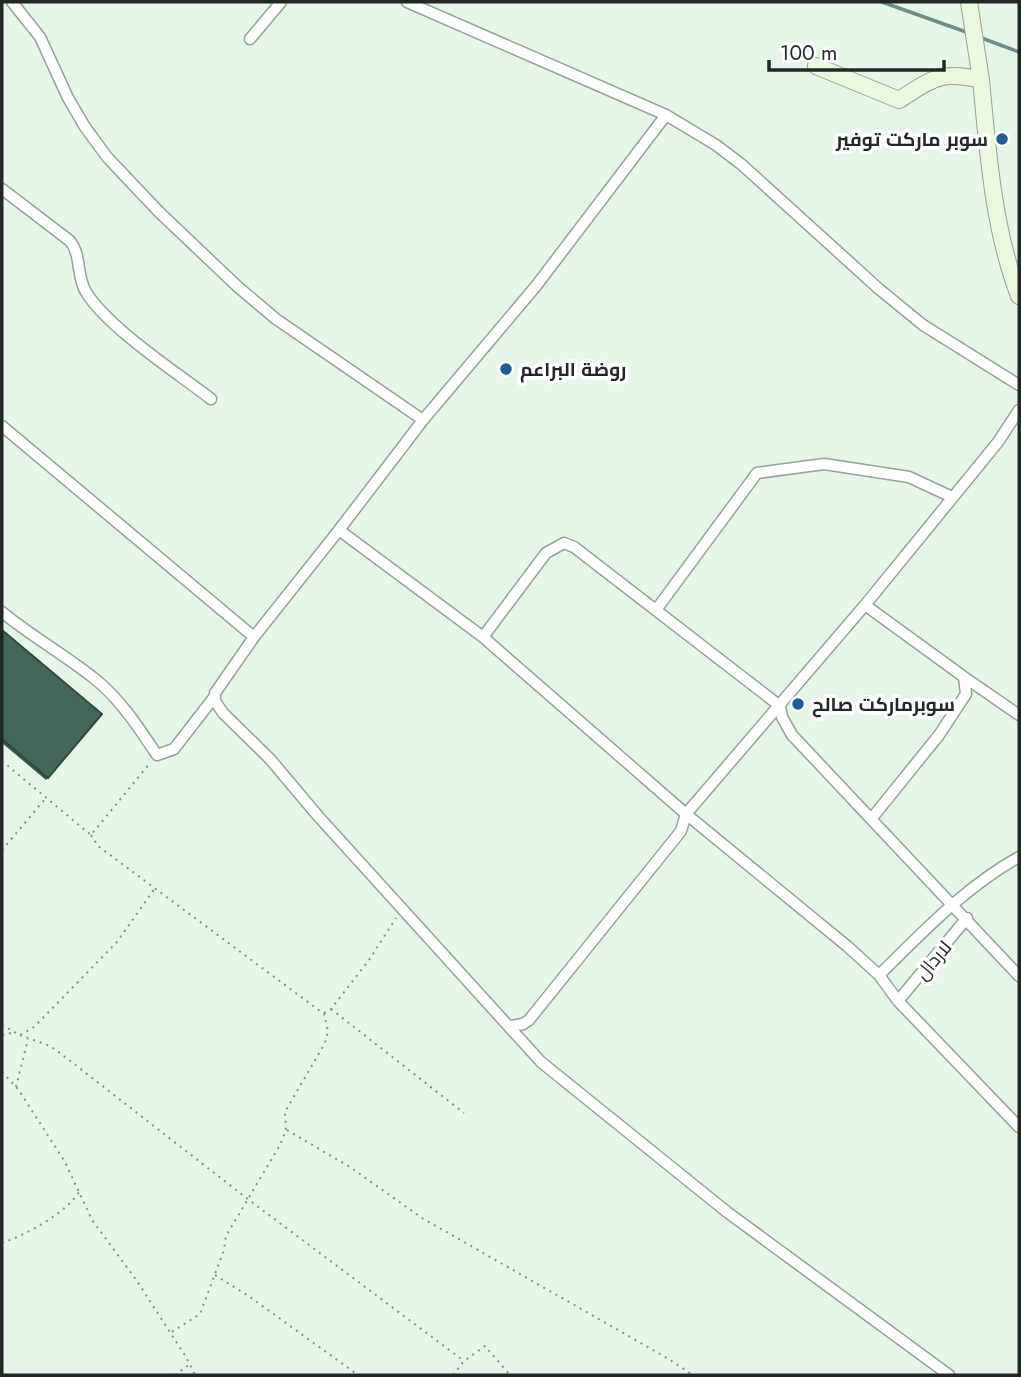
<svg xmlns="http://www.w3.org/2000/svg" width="1021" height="1377" viewBox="0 0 1021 1377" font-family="Jost,Cairo,sans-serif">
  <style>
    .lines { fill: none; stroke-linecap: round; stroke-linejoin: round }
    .stream { stroke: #6d8e89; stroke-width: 3.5 }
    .street-casing { stroke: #93a395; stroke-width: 13 }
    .secondary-casing { stroke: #93a395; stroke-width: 18 }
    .path { stroke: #848f86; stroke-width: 2; stroke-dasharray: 2 5; stroke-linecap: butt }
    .street { stroke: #fff; stroke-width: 10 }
    .secondary { stroke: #ebf8dd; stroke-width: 16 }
    .wall { fill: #3a594d }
    .building { fill: #43685a; stroke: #2f493f; stroke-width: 2 }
    .poi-dot { fill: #225c93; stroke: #fff; stroke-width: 2.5 }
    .labels { text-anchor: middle; stroke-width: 7; stroke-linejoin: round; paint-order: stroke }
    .poi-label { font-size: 19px; font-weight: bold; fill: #222823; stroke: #fff; text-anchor: start }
    .street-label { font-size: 19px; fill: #222823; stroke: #fff }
  </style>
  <rect width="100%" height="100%" fill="#e5f6e8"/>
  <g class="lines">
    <!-- stream -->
    <path class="stream" d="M882 2 969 33
      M979 37 1019 52"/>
    <!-- street casing -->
    <g class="street-casing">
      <path id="street" d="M12 2 40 37 68 98 85 127 107 157 159 212 238 287 276 319 423 420 536 286 666 115
        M407 2 666 115 716 145 741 164 879 289 923 325 1019 385
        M250 39 281 2
        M2 189 70 241C82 256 76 276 86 292 108 328 176 372 211 399
        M2 426 254 637 215 693V701L223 713 270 759 318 816 541 1062 727 1212 949 1375
        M339 530 423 420
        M656 610 757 473 824 464 909 477 952 497
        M2 612C31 636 65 655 95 679 120 699 139 728 157 755L174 749 215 696
        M254 637 339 530 483 637 686 814 847 946 879 975 898 1001 1019 1127
        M483 637 546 553 564 543 574 547 780 706 782 717 792 735 1019 976
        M964 677 1019 715
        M872 818 939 735 966 694 964 677 865 605 998 442 1019 410
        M879 975C923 932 965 887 1019 857
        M898 1001 967 918
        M510 1026 523 1024 529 1020 681 831 686 814 865 605"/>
    </g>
    <!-- secondary casing -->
    <g class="secondary-casing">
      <path id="secondary" d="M969 2 981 80
        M816 66 899 100C932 79 941 70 981 80 988 152 993 228 1019 296"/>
    </g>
    <!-- path -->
    <path class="path" d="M2 761 91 835 150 763
      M91 835 98 846 324 1014 328 1031 325 1043 285 1112 286 1130 280 1145 226 1236 224 1250 200 1314 170 1333
      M2 850 45 799
      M331 1009 464 1113
      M324 1013 331 1009 369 960 396 918
      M2 1025 20 1035 34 1027 117 942 155 888
      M2 1035 11 1033
      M20 1035 50 1046 60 1053 249 1200 464 1361
      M2 1072 18 1089 65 1162 92 1220 137 1281 186 1357 195 1375
      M16 1087 28 1039
      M287 1130 350 1167 422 1218 667 1358 693 1375
      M2 1243C26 1235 66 1213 79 1192
      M215 1275 250 1297 358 1375
      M2 1374 4 1375
      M175 1375 190 1364
      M453 1375 464 1361 485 1346 510 1375"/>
    <!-- street -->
    <use href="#street" class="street"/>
    <!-- secondary -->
    <use href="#secondary" class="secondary"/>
  </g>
  <!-- wall -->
  <path class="wall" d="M2 630 102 714 46 780 2 743Z"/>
  <!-- building -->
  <path class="building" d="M2 630 102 714 48 778 2 739Z"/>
  <!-- markers -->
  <g class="poi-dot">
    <circle cx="1002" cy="139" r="7"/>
    <circle cx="506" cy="369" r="7"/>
    <circle cx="798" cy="704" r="7"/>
  </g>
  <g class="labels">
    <!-- poi labels -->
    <g class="poi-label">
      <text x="988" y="146" text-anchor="end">سوبر ماركت توفير</text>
      <text x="520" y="376">روضة البراعم</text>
      <text x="812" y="711">سوبرماركت صالح</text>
    </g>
    <!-- street labels -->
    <g class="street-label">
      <text transform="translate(933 960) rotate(-50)" y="7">لاردال</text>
    </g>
  </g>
  <!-- border -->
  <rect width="1021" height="1377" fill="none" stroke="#222823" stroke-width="7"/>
  <!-- scale -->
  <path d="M769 60v10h175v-10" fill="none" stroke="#222823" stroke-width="3.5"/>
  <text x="780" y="60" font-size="21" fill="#222823" stroke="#ffffff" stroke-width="5" paint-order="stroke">100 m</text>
</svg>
